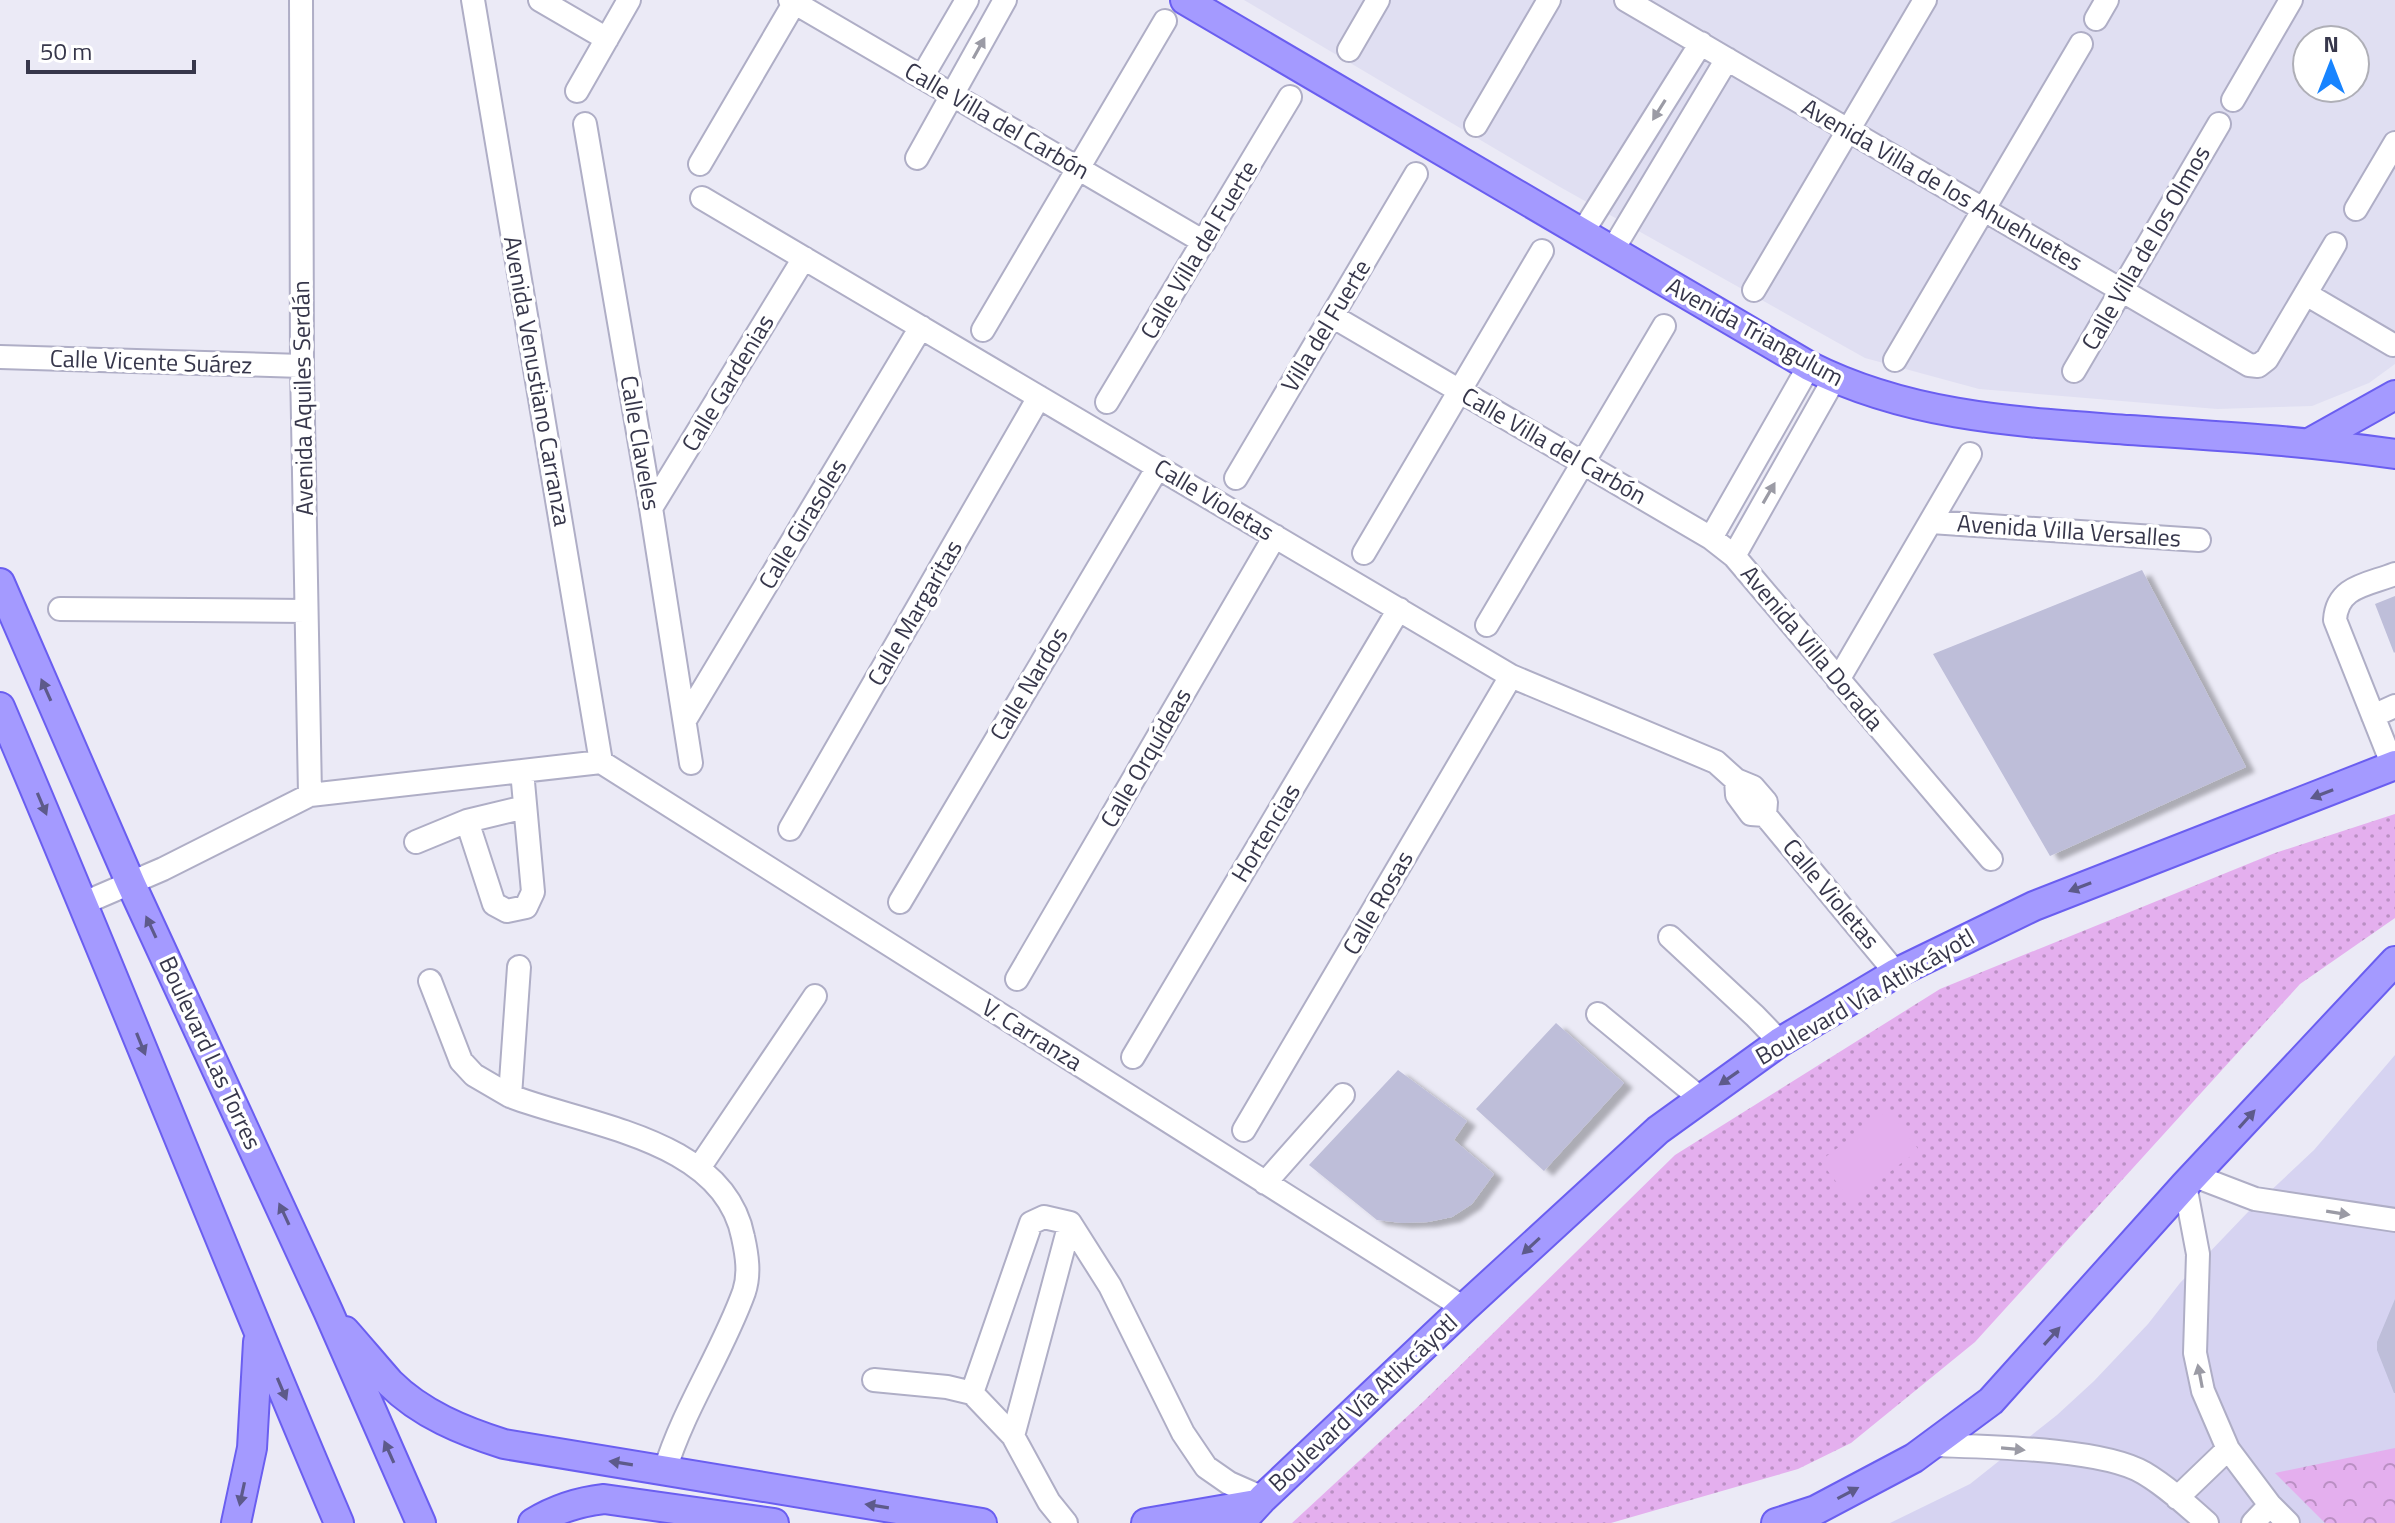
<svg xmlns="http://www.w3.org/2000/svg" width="2395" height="1523" viewBox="0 0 2395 1523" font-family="'Titillium Web',sans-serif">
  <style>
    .residential { fill: #e0dff2; fill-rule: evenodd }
    .education { fill: #d6d3f1 }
    .grass { fill: url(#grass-dots) }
    .forest { fill: url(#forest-crowns) }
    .pitch { fill: #e4afee }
    .building { fill: #bebed9; filter: url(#shadow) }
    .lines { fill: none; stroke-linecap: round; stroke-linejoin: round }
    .minor-casing { stroke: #afaec6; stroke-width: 26 }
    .major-casing { stroke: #6a5ef0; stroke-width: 32 }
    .minor { stroke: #fff; stroke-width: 22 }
    .major { stroke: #a49aff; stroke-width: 28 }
    .oneway { fill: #9b9ba5 }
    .oneway2 { fill: #5d5a8a }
    .labels { text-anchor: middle; stroke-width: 7; stroke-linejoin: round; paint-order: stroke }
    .street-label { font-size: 24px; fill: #37374b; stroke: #fff }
  </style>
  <defs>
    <pattern id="grass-dots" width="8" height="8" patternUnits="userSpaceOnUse" patternTransform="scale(2)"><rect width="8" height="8" fill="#e4afee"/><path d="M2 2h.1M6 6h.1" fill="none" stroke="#ba8fc3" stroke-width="1.8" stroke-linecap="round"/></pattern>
    <pattern id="forest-crowns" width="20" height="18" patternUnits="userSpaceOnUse" patternTransform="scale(2)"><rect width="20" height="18" fill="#e4afee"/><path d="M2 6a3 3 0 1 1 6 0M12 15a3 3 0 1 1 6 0" fill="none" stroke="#ba8fc3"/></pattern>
    <filter id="shadow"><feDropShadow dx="9" dy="5" stdDeviation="2" flood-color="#0004"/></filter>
  </defs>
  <rect width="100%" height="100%" fill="#ebeaf6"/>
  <!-- residential -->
  <path class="residential" d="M1244 0H2395V364L2369 383 2312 406 2217 409 1979 389 1865 358 1560 187ZM2307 40H2355V88H2307Z"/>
  <!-- education -->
  <path class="education" d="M2395 1055V1523H1890L1970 1484 2057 1415 2094 1381 2148 1324 2180 1283 2248 1212 2314 1150Z"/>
  <!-- grass -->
  <path class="grass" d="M2395 814V918L2300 984 1975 1342 1851 1443 1798 1469 1611 1523H1292L1425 1400 1675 1155 1940 989 2275 853Z"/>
  <!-- forest -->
  <path class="forest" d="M2395 1448V1523H2325L2275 1473Z"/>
  <!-- pitch -->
  <path class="pitch" d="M1888 1110 1919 1150 1851 1201 1820 1161Z"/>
  <!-- building -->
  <path class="building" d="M2142 570 2246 767 2050 856 1933 654Z
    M2395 596V652L2394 653 2375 604Z
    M1556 1023 1624 1083 1544 1171 1476 1109Z
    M1398 1070 1467 1121 1454 1140 1494 1174 1472 1204 1452 1217 1428 1222 1402 1223 1377 1220 1309 1165Z
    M2395 1299V1393H2394L2377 1350V1342Z"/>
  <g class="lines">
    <!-- minor casing -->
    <g class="minor-casing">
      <path id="minor" d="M301 0 302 366 310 795
        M473 0 601 762
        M540 0 607 39
        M790 0 1204 242
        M1626 0 2249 365 2258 366 2267 359 2335 244
        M2096 19 2107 0
        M1349 50 1378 0
        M922 77 967 0
        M577 91 629 0
        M2233 100 2291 0
        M585 124 651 508 691 763
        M1476 125 1549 0
        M917 158 1005 0
        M700 164 796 0
        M702 198 1511 676 1716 762 1736 780 1753 787 1766 802 1765 815
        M2356 209 2395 143
        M1582 233 1701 43
        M1612 251 1727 59
        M1754 290 1925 0
        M2306 294 2393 345
        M1332 316 1711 538 1734 556 1991 859
        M983 330 1165 21
        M0 357 302 366
        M1895 360 2081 44
        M2074 371 2219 124
        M1107 402 1290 97
        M1236 478 1416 174
        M651 508 804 258
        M1931 522 2199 540
        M1711 538 1809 366
        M1364 553 1542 251
        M1734 556 1834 379
        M60 609 306 611
        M1487 625 1664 326
        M1838 680 1970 454
        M2373 716 2395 706
        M685 720 921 327
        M601 762 1464 1308
        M2393 766 2335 620C2337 586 2367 585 2395 574
        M1736 780 1737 795 1751 814 1765 815 1896 973
        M467 821 494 904 507 911 526 907 533 892 522 771
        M790 829 1039 397
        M416 842 467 821 525 807
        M900 902 1158 467
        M84 903 163 869 310 795 601 762
        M1670 937 1755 1016 1780 1042
        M519 967 510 1096C588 1126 724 1139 743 1237 747 1255 750 1274 744 1292 722 1353 684 1408 665 1470
        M1017 979 1275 536
        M430 981 461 1061 474 1075 510 1096
        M1598 1014 1700 1098
        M1133 1057 1399 609
        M1244 1130 1511 676
        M699 1168 815 996
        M2195 1176 2255 1199 2395 1220
        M1265 1183 1343 1095
        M2185 1185 2198 1254 2195 1353 2203 1391 2228 1449 2270 1505 2288 1523
        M1070 1223 1110 1286 1183 1433 1206 1467 1229 1483 1263 1498
        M874 1380 947 1387 972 1393 1013 1436 1049 1502 1066 1523
        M972 1393 1031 1223 1044 1217 1070 1223 1013 1436
        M1935 1445C1986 1447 2102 1448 2144 1473 2166 1486 2188 1506 2207 1523
        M2177 1498 2228 1449
        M2253 1523 2270 1505"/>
    </g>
    <!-- major casing -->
    <g class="major-casing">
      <path id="major" d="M1185 0 1809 366C1910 417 2019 422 2129 430 2218 436 2306 441 2395 454
        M2311 442 2395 395
        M0 583 131 884 328 1311 421 1523
        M0 707C116 978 223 1252 339 1523
        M345 1331C360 1348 375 1366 390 1383 421 1414 463 1431 504 1444L982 1523
        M236 1523 252 1448 258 1342
        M533 1523C556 1509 577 1502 604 1499L774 1523
        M1146 1523 1256 1504
        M1240 1523 1263 1498 1464 1308 1658 1130 1780 1042 1896 973 2034 906 2395 765
        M1776 1523 1816 1510 1914 1458 1991 1401 2185 1185 2395 961"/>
    </g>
    <!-- minor -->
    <use href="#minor" class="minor"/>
    <!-- major -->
    <use href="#major" class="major"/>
  </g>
  <!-- one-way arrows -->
  <defs><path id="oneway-solid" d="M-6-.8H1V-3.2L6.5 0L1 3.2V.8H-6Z" transform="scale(2)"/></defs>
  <g class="oneway">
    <use href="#oneway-solid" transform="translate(979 48) rotate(-61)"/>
    <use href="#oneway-solid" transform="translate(1659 110) rotate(122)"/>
    <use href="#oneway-solid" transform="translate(1769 493) rotate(-60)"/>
    <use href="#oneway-solid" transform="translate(2338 1213) rotate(9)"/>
    <use href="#oneway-solid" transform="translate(2200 1376) rotate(-101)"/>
    <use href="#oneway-solid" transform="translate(2013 1449) rotate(5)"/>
  </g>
  <g class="oneway2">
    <use href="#oneway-solid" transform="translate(46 690) rotate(-114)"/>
    <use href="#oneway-solid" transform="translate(2322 794) rotate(159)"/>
    <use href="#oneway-solid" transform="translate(42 804) rotate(67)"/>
    <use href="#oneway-solid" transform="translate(2080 887) rotate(159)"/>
    <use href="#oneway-solid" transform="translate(151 927) rotate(-115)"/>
    <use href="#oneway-solid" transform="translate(141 1044) rotate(68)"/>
    <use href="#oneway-solid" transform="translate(1729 1078) rotate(145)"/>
    <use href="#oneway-solid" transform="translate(2247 1119) rotate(-48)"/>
    <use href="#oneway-solid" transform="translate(284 1214) rotate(-115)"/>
    <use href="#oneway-solid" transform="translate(1531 1246) rotate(137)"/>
    <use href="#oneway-solid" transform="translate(2052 1336) rotate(-48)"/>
    <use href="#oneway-solid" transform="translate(282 1389) rotate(67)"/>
    <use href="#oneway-solid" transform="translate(389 1452) rotate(-114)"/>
    <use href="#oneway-solid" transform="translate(621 1463) rotate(-171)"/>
    <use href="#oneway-solid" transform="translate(1848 1493) rotate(-28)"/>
    <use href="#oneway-solid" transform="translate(242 1494) rotate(102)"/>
    <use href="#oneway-solid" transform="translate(877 1506) rotate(-171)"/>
  </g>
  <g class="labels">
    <!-- street labels -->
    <g class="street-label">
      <text transform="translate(997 121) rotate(30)" y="8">Calle Villa del Carbón</text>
      <text transform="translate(1942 185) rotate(30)" y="8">Avenida Villa de los Ahuehuetes</text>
      <text transform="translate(2146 248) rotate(-60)" y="8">Calle Villa de los Olmos</text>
      <text transform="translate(1199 250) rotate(-59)" y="8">Calle Villa del Fuerte</text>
      <text transform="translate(1326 326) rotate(-59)" y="8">Villa del Fuerte</text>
      <text transform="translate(1755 332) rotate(29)" y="8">Avenida Triangulum</text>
      <text transform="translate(151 362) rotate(2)" y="8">Calle Vicente Suárez</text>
      <text transform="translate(537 381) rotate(80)" y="8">Avenida Venustiano Carranza</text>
      <text transform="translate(728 383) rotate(-59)" y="8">Calle Gardenias</text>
      <text transform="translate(303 398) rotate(-91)" y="8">Avenida Aquiles Serdán</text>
      <text transform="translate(640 443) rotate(80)" y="8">Calle Claveles</text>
      <text transform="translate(1554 446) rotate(30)" y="8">Calle Villa del Carbón</text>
      <text transform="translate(1214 500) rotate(31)" y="8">Calle Violetas</text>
      <text transform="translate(803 524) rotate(-59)" y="8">Calle Girasoles</text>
      <text transform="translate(2069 531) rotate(4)" y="8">Avenida Villa Versalles</text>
      <text transform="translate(915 613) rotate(-60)" y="8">Calle Margaritas</text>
      <text transform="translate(1812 648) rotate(50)" y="8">Avenida Villa Dorada</text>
      <text transform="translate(1029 684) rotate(-59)" y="8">Calle Nardos</text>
      <text transform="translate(1146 758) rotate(-60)" y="8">Calle Orquídeas</text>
      <text transform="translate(1266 833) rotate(-59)" y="8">Hortencias</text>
      <text transform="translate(1831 894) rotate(50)" y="8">Calle Violetas</text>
      <text transform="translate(1378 903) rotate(-60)" y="8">Calle Rosas</text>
      <text transform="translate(1865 997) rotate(-30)" y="8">Boulevard Vía Atlixcáyotl</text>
      <text transform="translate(1032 1035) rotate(32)" y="8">V. Carranza</text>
      <text transform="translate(210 1053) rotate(65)" y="8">Boulevard Las Torres</text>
      <text transform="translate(1363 1403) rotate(-43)" y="8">Boulevard Vía Atlixcáyotl</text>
    </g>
  </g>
  <!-- north arrow -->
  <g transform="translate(2331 64)"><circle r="38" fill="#ffffff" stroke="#afafb7" stroke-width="2"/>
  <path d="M0-6L14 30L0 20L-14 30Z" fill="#1884ff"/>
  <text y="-12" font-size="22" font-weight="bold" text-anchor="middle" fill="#37374b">N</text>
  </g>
  <!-- scale -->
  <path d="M28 60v12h166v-12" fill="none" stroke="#37374b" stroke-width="4"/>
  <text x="40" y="60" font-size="24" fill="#37374b" stroke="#ffffff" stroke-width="6" paint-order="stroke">50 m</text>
</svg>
